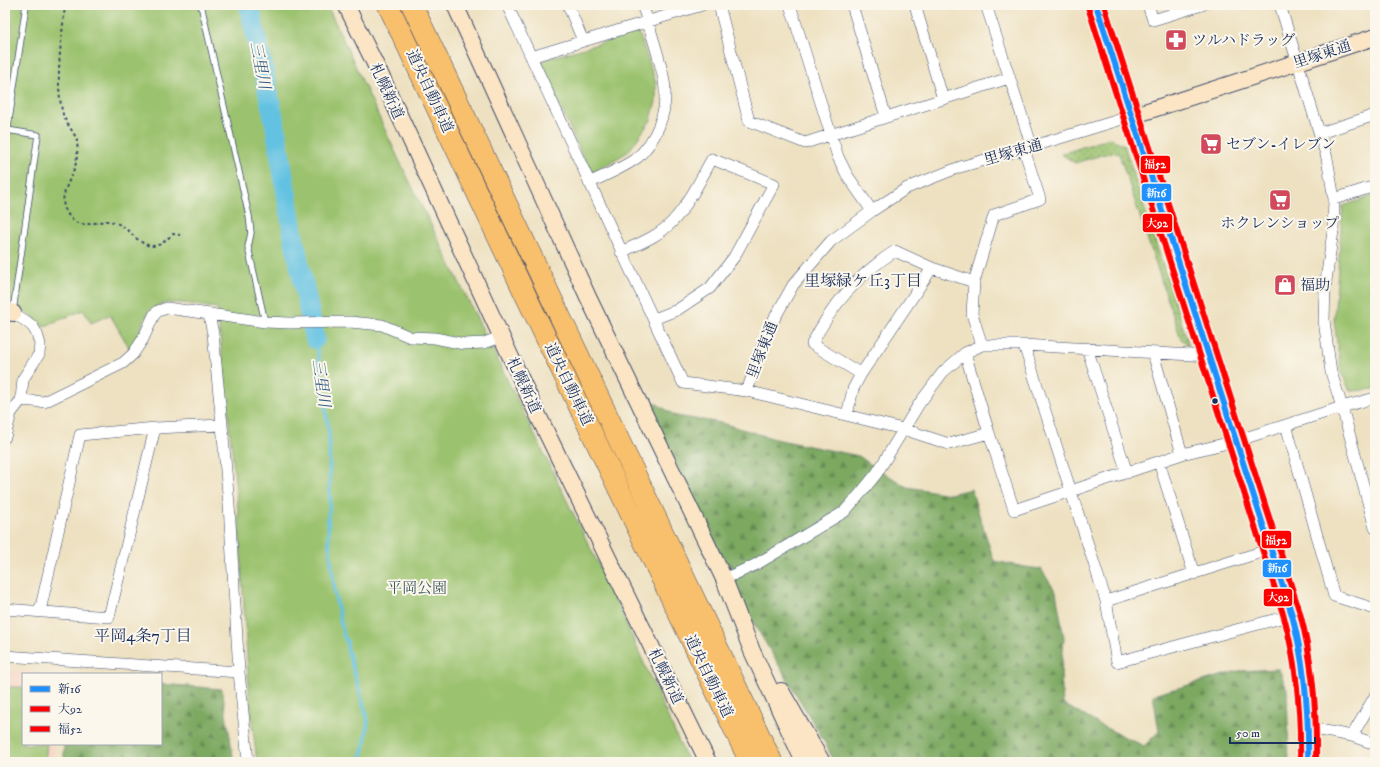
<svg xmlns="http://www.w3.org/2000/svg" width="1380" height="767" viewBox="0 0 1380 767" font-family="'IM FELL DW Pica','Noto Serif JP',serif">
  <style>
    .built { fill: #f6d2c3 }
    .grass { fill: url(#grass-dots); stroke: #5b7866 }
    .forest { fill: url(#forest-firs); stroke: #4c6c60 }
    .park { fill: #9bc26e; stroke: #5b7866 }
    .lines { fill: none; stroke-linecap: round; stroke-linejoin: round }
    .stream { stroke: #64c2e2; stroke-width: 3.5 }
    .river { stroke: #64c2e2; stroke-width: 20 }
    .lane-casing { stroke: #3b4a6d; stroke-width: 7 }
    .street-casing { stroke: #3b4a6d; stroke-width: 12 }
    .secondary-casing { stroke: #3b4a6d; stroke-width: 18 }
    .highway-casing { stroke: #3b4a6d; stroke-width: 22 }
    .path { stroke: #3b4a6d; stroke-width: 2; stroke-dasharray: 3 3; stroke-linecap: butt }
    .lane { stroke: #fff; stroke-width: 5.5 }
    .street { stroke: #fff; stroke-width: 11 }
    .secondary { stroke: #fce5c4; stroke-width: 16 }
    .highway { stroke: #f8bf6c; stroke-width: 21 }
    .bus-1-casing { stroke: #fbf7ec; stroke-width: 9 }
    .bus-2-casing { stroke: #fbf7ec; stroke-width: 9 }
    .bus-3-casing { stroke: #fbf7ec; stroke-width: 9 }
    .bus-1 { stroke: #1e90ff; stroke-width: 6 }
    .bus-2 { stroke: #f00; stroke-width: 6 }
    .bus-3 { stroke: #f00; stroke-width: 6 }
    .bus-dot { fill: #1b2f5e; stroke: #fbf7ec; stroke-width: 1.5 }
    .labels { text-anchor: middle; stroke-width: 4; stroke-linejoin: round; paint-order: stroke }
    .poi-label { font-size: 15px; fill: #1b2f5e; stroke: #fbf7ec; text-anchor: start }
    .street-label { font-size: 15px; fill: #1b2f5e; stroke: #fbf7ec }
    .park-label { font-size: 15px; fill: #415b63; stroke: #fbf7ec }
    .water-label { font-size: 16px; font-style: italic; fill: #315b86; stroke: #fbf7ec }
    .neighbourhood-label { font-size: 16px; fill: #1b2f5e; stroke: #fbf7ec }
    .line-badge { stroke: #fbf7ec; stroke-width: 1.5 }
    .badge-label { font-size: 11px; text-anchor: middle; font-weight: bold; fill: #fff }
  </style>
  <defs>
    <pattern id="grass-dots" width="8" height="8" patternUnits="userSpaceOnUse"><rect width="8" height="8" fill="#9bc26e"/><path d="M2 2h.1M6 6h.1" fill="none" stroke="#7e9e5e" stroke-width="1.8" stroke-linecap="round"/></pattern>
    <pattern id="forest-firs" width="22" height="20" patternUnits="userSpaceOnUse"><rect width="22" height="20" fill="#7ca861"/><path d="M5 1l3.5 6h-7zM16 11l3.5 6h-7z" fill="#658953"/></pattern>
  </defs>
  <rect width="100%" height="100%" fill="#fbf7ec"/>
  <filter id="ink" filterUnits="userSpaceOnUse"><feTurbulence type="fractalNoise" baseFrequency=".025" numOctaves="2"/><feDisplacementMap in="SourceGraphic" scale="8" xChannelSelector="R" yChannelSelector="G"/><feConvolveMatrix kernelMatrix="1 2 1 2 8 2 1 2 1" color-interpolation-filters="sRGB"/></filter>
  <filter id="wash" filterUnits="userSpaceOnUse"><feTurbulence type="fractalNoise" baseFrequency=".012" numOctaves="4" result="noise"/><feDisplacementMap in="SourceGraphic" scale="16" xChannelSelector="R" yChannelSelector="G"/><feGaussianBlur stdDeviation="0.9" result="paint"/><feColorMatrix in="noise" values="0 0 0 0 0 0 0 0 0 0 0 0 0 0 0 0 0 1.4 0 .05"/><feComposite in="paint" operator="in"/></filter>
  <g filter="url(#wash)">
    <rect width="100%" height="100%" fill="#eee1c1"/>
    <!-- built -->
    <path class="built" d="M5 670 59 674H23V744H54L53 762H5Z"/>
    <!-- grass -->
    <path class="grass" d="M1110 138 1124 145 1189 346 1181 339 1119 154 1112 152 1075 163 1061 154Z"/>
    <!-- forest -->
    <path class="forest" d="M643 395 676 416 722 423 775 439 859 456 870 464 907 487 950 494 971 489 994 561 1025 567 1041 569 1056 592 1064 638 1061 674 1063 704 1104 727 1144 746 1159 731 1153 695 1238 671 1279 669 1287 689 1289 762H834L824 741 740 600Z
      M161 684 222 689 234 762H64V744H161Z"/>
    <!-- park -->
    <path class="park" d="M7 5H327L399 160 613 594 688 762H257L250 706 238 509 217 308C197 306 159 294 147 315 141 327 136 338 130 349L110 315 91 323 83 310 43 327C32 315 21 309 5 303V16Z
      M635 33H639L656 83V101L651 120 628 152 594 172 589 170 540 63 543 60Z
      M1375 195V389L1353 391 1349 389 1341 372 1334 320 1343 206Z
      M5 687H23V744H47L45 762H5Z"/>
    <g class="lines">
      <!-- stream -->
      <path class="stream" d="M315 339 318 353 329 434 330 503 328 517 329 543 335 595 344 637C347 640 348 643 347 648L368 720 364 749 359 762"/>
      <!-- river -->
      <path class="river" d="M249 5 275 124 293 234 315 339"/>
    </g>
  </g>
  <g filter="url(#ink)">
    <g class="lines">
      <!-- lane casing -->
      <g class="lane-casing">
        <path id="lane" d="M201 5 249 216 251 233 248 247 265 322
          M7 130 38 135 13 311
          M5 147 26 5"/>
      </g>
      <!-- street casing -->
      <g class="street-casing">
        <path id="street" d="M507 5 683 383 747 391 903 429 949 444 989 433
          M568 5 583 41
          M719 5 749 121 805 143 1009 78
          M790 5 838 157 847 175 872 211
          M852 5 886 117
          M915 5 943 99
          M986 5 1032 147
          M1148 5 1153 20 1202 5
          M1280 5 1327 158 1334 199 1333 231 1325 288 1324 320 1327 343 1331 372 1342 407 1375 528
          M531 57 702 5
          M1320 133 1375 115
          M589 183C605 175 624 168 638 157 656 140 666 115 665 91 665 78 660 64 657 52 652 36 648 20 642 5
          M1334 199 1375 186
          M621 252C638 244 659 236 672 222 689 204 700 180 712 159L774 184 734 257 710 288 677 310 654 319
          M209 315 213 334 222 425 229 505 239 672 248 762
          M982 345 972 314 974 282 994 215 1040 199 1024 149
          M1024 345 1106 601 1117 662 1292 615
          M1087 348 1127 473
          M965 353 989 433 1014 510 1182 454 1236 441 1342 407 1375 398
          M1153 353 1182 454
          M861 374 812 344C831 306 859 274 895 251L932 268
          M747 391 768 330 793 285 831 241 872 211 907 188 960 167 1024 149 1132 116
          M21 400 44 402 123 363 133 354 143 339 154 315 158 311 167 308 265 322 289 323 350 322 382 325 410 337 435 338 464 344 484 343 501 337
          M847 415 853 389 861 374 932 268 974 282
          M1286 425 1334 596 1375 609
          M5 437 11 413 21 400 23 379 39 354 40 344 37 334 33 327 26 321 13 313
          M1159 462 1194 574
          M724 579 755 565 844 512 860 494 877 473 919 404 943 372 965 353 982 345H1024L1208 356
          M1106 601 1271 549
          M5 609 109 617 155 428
          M40 611 80 435 155 428 222 425
          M5 656 239 672
          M1309 728 1352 736 1375 744
          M1352 736 1375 696"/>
      </g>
      <!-- secondary casing -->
      <g class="secondary-casing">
        <path id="secondary" d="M346 5 383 80 532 403 708 762
          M455 5 588 297 724 579 752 651 804 762
          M1096 5 1292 615C1306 665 1310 710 1308 762
          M1132 116 1375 37
          M5 310 13 313
          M781 691 822 762"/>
      </g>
      <!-- highway casing -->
      <g class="highway-casing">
        <path id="highway" d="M388 5 526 296 750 762
          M412 5 772 762"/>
      </g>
      <!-- path -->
      <path class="path" d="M65 5C62 39 54 81 63 114 66 124 74 131 77 141 78 146 77 152 77 156 76 178 51 198 71 218 82 230 96 221 108 221 112 221 119 224 122 226 133 233 143 250 158 245 164 243 169 237 173 234L180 235"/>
      <!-- lane -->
      <use href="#lane" class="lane"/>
      <!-- street -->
      <use href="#street" class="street"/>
      <!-- secondary -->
      <use href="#secondary" class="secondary"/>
      <!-- highway -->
      <use href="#highway" class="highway"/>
      <!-- bus-1 casing -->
      <g class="bus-1-casing">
        <path id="bus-1" d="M1096 5 1292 615C1305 664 1309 712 1308 762"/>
      </g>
      <!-- bus-2 casing -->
      <g class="bus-2-casing">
        <path id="bus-2" d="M1088 7 1284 617C1297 665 1301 712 1300 762"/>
      </g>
      <!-- bus-3 casing -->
      <g class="bus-3-casing">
        <path id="bus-3" d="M1104 5 1300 613C1313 662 1317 711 1316 762"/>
      </g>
      <!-- bus-1 -->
      <use href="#bus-1" class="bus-1"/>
      <!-- bus-2 -->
      <use href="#bus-2" class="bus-2"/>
      <!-- bus-3 -->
      <use href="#bus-3" class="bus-3"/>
    </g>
  </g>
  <!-- icons -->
  <defs>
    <g id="pharmacy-square" transform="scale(1.15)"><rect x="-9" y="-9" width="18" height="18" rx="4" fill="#d1495b" stroke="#fbf7ec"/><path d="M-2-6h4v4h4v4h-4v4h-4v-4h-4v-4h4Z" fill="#fff"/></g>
    <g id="supermarket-square" transform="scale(1.15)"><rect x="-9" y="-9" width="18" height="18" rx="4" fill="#d1495b" stroke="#fbf7ec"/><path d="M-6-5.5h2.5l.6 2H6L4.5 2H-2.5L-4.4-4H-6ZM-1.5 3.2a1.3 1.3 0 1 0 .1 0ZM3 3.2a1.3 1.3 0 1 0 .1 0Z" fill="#fff"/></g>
    <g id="shop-square" transform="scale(1.15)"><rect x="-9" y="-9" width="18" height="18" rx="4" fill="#d1495b" stroke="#fbf7ec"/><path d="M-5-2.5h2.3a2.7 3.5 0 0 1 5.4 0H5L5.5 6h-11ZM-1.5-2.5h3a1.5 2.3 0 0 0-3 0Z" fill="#fff"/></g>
  </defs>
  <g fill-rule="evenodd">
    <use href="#pharmacy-square" x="1176" y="40"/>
    <use href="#supermarket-square" x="1211" y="144"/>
    <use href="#supermarket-square" x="1280" y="200"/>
    <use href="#shop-square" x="1285" y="285"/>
  </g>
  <!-- markers -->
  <circle class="bus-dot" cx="1215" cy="401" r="3.5"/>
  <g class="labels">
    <!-- poi labels -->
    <g class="poi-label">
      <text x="1192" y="45">ツルハドラッグ</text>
      <text x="1226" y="149">セブン-イレブン</text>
      <text x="1280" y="228" text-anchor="middle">ホクレンショップ</text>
      <text x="1300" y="290">福助</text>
    </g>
    <!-- street labels -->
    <g class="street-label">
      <text transform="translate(1322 54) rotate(-18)" y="5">里塚東通</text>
      <text transform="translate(387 91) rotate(65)" y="5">札幌新道</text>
      <text transform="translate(430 91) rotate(65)" y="5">道央自動車道</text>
      <text transform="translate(1013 152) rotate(-16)" y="5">里塚東通</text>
      <text transform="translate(762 350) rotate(-69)" y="5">里塚東通</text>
      <text transform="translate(569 384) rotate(64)" y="5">道央自動車道</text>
      <text transform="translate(524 385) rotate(65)" y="5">札幌新道</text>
      <text transform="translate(666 676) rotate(64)" y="5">札幌新道</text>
      <text transform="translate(709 676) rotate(64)" y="5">道央自動車道</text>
    </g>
    <!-- park labels -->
    <g class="park-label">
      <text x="417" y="593">平岡公園</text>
    </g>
    <!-- water labels -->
    <g class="water-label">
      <text transform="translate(261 65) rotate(79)" y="6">三里川</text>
      <text transform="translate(322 383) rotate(82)" y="6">三里川</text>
    </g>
    <!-- neighbourhood labels -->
    <g class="neighbourhood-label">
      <text x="863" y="286">里塚緑ケ丘3丁目</text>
      <text x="143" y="641">平岡4条7丁目</text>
    </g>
  </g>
  <g class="line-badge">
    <rect x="1140" y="155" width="31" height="19" rx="4" fill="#f00"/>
    <rect x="1141" y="183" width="31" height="19" rx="4" fill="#1e90ff"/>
    <rect x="1142" y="213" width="31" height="20" rx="4" fill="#f00"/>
    <rect x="1261" y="530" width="31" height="19" rx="4" fill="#f00"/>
    <rect x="1262" y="559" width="30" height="19" rx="4" fill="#1e90ff"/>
    <rect x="1263" y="588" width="30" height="19" rx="4" fill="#f00"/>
  </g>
  <g class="badge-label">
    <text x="1155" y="168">福52</text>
    <text x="1156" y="197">新16</text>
    <text x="1157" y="227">大92</text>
    <text x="1276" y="544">福52</text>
    <text x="1277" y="572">新16</text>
    <text x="1278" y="601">大92</text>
  </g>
  <!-- margin -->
  <rect width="1380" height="767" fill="none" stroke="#fbf7ec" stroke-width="20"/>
  <!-- legend -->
  <rect x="22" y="673" width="140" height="72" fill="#fbf7ec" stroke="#a1a7b3"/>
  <rect x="30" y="686" width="20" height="6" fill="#1e90ff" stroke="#a1a7b3"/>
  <text x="58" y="693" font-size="12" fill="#1b2f5e">新16</text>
  <rect x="30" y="706" width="20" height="6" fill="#ff0000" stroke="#a1a7b3"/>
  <text x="58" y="713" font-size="12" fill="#1b2f5e">大92</text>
  <rect x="30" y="726" width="20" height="6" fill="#ff0000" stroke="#a1a7b3"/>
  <text x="58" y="733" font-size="12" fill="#1b2f5e">福52</text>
  <!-- scale -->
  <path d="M1230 737v6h85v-6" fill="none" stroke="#1b2f5e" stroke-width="2"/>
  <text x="1236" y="737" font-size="12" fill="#1b2f5e" stroke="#fbf7ec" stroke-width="3" paint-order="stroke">50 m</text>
</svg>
